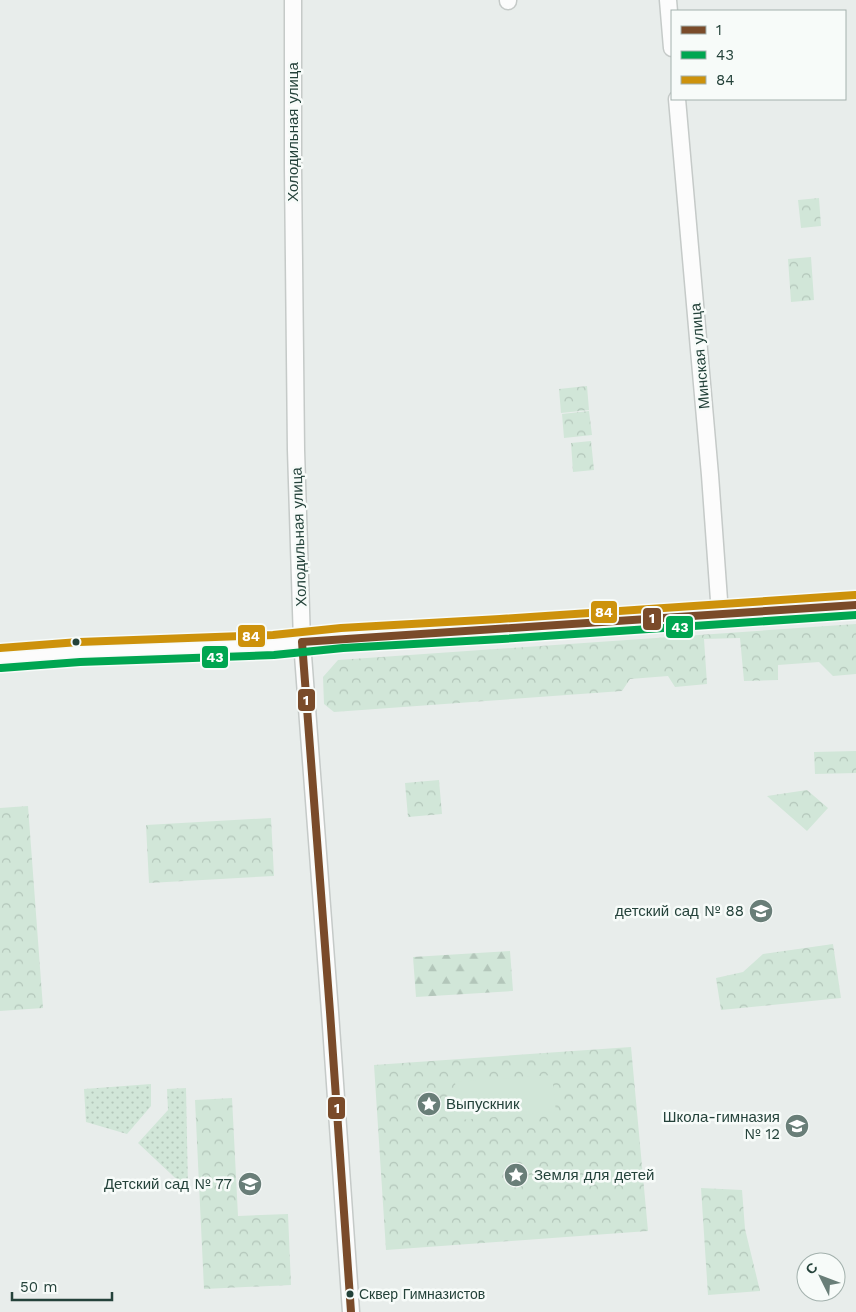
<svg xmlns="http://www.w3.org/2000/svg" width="856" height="1312" viewBox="0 0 856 1312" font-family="'Work Sans',sans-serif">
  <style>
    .grass { fill: url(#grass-dots) }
    .forest { fill: url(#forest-firs) }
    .park { fill: url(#park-crowns) }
    .garden { fill: #d1e6d8 }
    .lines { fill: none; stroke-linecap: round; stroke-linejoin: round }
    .minor-casing { stroke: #c5cac8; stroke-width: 19 }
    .minor { stroke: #fcfcfc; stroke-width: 16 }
    .bus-1-casing { stroke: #f7fbf9; stroke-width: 11 }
    .bus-2-casing { stroke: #f7fbf9; stroke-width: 11 }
    .bus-3-casing { stroke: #f7fbf9; stroke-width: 11 }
    .bus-1 { stroke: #7a4b2a; stroke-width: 8 }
    .bus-2 { stroke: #00a651; stroke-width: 8 }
    .bus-3 { stroke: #cd920c; stroke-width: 8 }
    .bus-dot { fill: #24423a; stroke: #f7fbf9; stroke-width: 2 }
    .labels { text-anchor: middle; stroke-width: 5; stroke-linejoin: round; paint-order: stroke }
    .bus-label { font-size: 14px; fill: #24423a; stroke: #f7fbf9; text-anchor: start }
    .street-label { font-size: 15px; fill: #24423a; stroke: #f7fbf9 }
    .poi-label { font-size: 15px; fill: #24423a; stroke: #f7fbf9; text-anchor: end }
    .line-badge { stroke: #f7fbf9; stroke-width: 2 }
    .badge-label { font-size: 14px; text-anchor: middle; font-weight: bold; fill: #fff }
  </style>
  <defs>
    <pattern id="grass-dots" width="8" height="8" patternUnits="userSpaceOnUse" patternTransform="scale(1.25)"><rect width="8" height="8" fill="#d1e6d8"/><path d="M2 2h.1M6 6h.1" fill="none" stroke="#b3c6ba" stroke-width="1.8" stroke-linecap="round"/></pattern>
    <pattern id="forest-firs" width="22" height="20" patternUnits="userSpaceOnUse" patternTransform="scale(1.25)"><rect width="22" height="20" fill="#d1e6d8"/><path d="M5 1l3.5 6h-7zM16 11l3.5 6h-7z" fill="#b3c6ba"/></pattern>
    <pattern id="park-crowns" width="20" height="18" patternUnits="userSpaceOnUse" patternTransform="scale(1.25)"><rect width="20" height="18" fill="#d1e6d8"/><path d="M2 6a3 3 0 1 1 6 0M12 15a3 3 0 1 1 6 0" fill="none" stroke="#b3c6ba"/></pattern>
  </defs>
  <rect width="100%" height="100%" fill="#e8edeb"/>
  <!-- grass -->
  <path class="grass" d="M151 1084V1106L127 1134 86 1122 84 1089Z
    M186 1088 188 1190 138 1143 168 1110 167 1089Z"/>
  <!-- forest -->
  <path class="forest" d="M510 951 513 991 416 997 413 957Z"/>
  <!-- park -->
  <path class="park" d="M819 198 821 226 801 228 798 200Z
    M811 257 814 300 791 302 788 259Z
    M587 386 589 410 561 413 559 389Z
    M589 411 592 435 564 438 562 414Z
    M591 441 594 470 573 472 571 443Z
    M856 624V674L833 676 819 662 778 665V680L744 681 740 638 704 639 707 684 675 687 668 676 630 679 622 691 334 712 324 704 323 677 338 660Z
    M856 751V773L815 774 814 752Z
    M439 780 442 814 408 817 405 783Z
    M807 790 828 808 807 831 767 796Z
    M28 806 43 1008 0 1011V808Z
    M271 818 274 876 149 883 146 825Z
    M833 944 841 998 721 1010 716 978 743 972 763 954Z
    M631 1047 648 1231 386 1250 374 1065Z
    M232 1098 238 1216 288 1214 291 1285 204 1289 195 1100Z
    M701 1188 742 1190 745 1229 760 1291 708 1295Z"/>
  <!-- garden -->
  <path class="garden" d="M552 1075 556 1112 459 1120 455 1082Z"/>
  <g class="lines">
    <!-- minor casing -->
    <g class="minor-casing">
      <path id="minor" d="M293 0V168L296 450 302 642 330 1012 351 1312
        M508 0V1
        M668 0 672 48
        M677 99 710 475 720 614
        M0 658 79 652 274 645 342 638 501 629 741 612 856 605"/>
    </g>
    <!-- minor -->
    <use href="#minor" class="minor"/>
    <!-- bus-1 casing -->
    <g class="bus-1-casing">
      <path id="bus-1" d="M351 1312 330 1012 302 642 856 605"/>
    </g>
    <!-- bus-2 casing -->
    <g class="bus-2-casing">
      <path id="bus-2" d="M1 668 80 662 274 655 343 648 502 639 856 615"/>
    </g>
    <!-- bus-3 casing -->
    <g class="bus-3-casing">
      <path id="bus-3" d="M0 648 79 642 273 635 341 628 500 619 855 595"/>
    </g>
    <!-- bus-1 -->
    <use href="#bus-1" class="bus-1"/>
    <!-- bus-2 -->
    <use href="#bus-2" class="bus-2"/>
    <!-- bus-3 -->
    <use href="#bus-3" class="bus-3"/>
  </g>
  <!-- icons -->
  <defs>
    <g id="school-disc" transform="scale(1.25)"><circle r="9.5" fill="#697e78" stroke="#f7fbf9"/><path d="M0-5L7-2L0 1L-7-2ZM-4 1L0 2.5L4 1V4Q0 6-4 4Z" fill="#fff"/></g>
    <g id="sight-disc" transform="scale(1.25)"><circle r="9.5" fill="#697e78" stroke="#f7fbf9"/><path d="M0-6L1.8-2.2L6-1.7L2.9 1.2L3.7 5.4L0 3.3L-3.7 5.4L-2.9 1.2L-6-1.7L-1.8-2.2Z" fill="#fff"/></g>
  </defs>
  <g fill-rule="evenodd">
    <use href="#school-disc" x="761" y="911"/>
    <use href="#sight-disc" x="429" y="1104"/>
    <use href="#school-disc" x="797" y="1126"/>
    <use href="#sight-disc" x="516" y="1175"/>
    <use href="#school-disc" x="250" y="1184"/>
  </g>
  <!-- markers -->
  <g class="bus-dot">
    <circle cx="76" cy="642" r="4.5"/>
    <circle cx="350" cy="1294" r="4.5"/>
  </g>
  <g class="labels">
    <!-- bus labels -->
    <g class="bus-label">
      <text x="359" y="1299">Сквер Гимназистов</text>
    </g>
    <!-- street labels -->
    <g class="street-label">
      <text transform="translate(293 132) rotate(-90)" y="5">Холодильная улица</text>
      <text transform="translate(700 356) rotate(-95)" y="5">Минская улица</text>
      <text transform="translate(299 537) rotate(-92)" y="5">Холодильная улица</text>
    </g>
    <!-- poi labels -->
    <g class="poi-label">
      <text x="744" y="916">детский сад № 88</text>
      <text x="446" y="1109" text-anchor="start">Выпускник</text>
      <text x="780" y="1122">Школа-гимназия<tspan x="780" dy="17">№ 12</tspan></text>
      <text x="534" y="1180" text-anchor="start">Земля для детей</text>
      <text x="232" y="1189">Детский сад № 77</text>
    </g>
  </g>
  <g class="line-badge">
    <rect x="590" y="600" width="28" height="24" rx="5" fill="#cd920c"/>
    <rect x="642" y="607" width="20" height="24" rx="5" fill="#7a4b2a"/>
    <rect x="665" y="615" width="29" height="24" rx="5" fill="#00a651"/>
    <rect x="237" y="624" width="29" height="24" rx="5" fill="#cd920c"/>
    <rect x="201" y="645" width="28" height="24" rx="5" fill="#00a651"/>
    <rect x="297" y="688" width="19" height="24" rx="5" fill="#7a4b2a"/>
    <rect x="327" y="1096" width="19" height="24" rx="5" fill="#7a4b2a"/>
  </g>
  <g class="badge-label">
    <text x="604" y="617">84</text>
    <text x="652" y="623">1</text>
    <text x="680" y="632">43</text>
    <text x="251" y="641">84</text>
    <text x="215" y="662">43</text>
    <text x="306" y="705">1</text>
    <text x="337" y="1113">1</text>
  </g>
  <!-- legend -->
  <rect x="671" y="10" width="175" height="90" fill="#f7fbf9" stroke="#a3b1ad"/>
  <rect x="681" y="26" width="25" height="8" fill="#7a4b2a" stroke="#a3b1ad"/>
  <text x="716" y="35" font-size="15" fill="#24423a">1</text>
  <rect x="681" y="51" width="25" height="8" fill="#00a651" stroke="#a3b1ad"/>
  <text x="716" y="60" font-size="15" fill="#24423a">43</text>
  <rect x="681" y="76" width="25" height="8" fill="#cd920c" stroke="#a3b1ad"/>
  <text x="716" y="85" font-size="15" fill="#24423a">84</text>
  <!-- north arrow -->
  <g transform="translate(821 1277) rotate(312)"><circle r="24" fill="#f7fbf9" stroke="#a3b1ad"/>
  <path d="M0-4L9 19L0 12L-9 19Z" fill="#697e78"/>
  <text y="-8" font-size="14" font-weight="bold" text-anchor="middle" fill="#24423a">С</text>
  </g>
  <!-- scale -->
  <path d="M12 1292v8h100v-8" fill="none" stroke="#24423a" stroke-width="2.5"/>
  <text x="20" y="1292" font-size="15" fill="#24423a" stroke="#f7fbf9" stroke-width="4" paint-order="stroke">50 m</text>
</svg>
